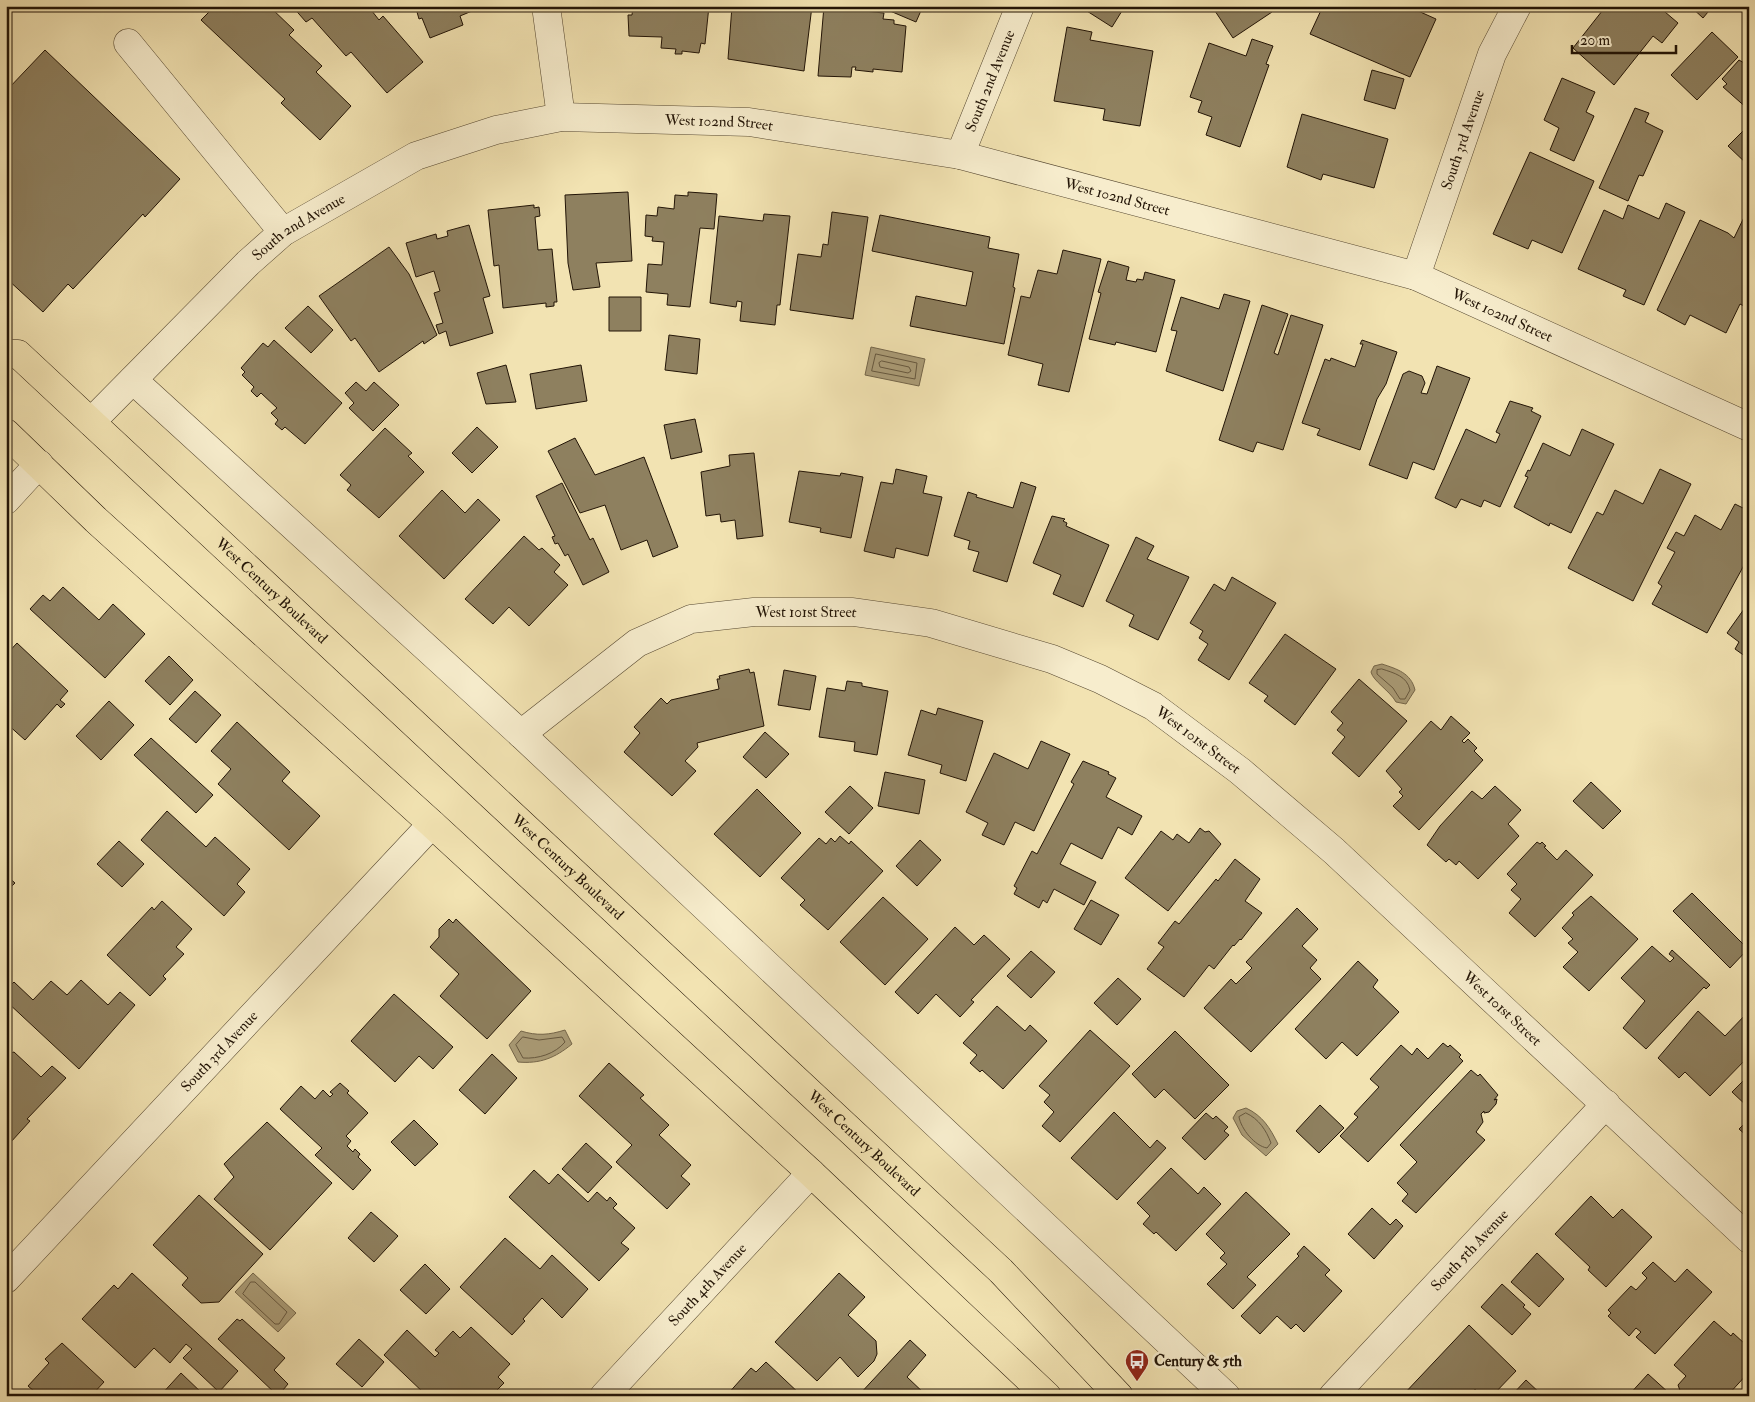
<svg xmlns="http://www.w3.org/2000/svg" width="1755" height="1402" viewBox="0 0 1755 1402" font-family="'IM FELL Double Pica',serif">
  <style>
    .water { fill: #ab9d78; stroke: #74664a }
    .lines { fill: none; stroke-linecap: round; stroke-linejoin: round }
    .shore { stroke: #66583f; stroke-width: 1 }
    .building { fill: #8e805f; stroke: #221406 }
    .minor-casing { stroke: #564831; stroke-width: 29 }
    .major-casing { stroke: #221406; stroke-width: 29 }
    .minor { stroke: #f7edcd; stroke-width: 28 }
    .major { stroke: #f2e3b2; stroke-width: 28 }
    .labels { text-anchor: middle; stroke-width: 5; stroke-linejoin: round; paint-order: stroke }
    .street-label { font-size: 15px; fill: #221406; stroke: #f7edcd }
    .poi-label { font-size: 15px; font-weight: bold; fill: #221406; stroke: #f7edcd; text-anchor: start }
  </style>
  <rect width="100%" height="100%" fill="#f2e3b2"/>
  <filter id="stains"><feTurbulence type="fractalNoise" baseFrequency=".004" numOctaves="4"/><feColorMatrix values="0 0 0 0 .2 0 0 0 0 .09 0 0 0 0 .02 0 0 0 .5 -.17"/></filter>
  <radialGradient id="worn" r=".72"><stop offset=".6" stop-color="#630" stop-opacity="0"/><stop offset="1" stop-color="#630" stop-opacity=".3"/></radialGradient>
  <!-- water -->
  <path class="water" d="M871 347 925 359 919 386 865 375Z
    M1382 664C1397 669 1411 673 1415 690L1406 704 1396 702C1390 691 1373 681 1371 672L1374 666Z
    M565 1030 572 1044C555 1058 540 1064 518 1062L509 1045 521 1031C537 1036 549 1035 565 1030Z
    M1246 1108C1263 1116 1270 1128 1278 1144L1266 1156 1242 1135 1233 1118 1237 1111Z
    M253 1273 296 1313 278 1332 235 1292Z"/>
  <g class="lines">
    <!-- shore -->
    <path class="shore" d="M876 354 917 363 915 379 872 371Z
      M882 361 909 367 911 371 908 373 880 367 879 363Z
      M1382 669C1394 673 1407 676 1410 690L1405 699H1400L1393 688 1377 674V670Z
      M523 1037 539 1040 562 1037 565 1042C555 1054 538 1059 523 1058L516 1045Z
      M1246 1113C1259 1119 1266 1130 1271 1143L1267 1148C1255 1146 1241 1129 1239 1117Z
      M251 1282H255L287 1312 279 1324H275L243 1294Z"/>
  </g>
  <!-- building -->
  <path class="building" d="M215 6H269L294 30 289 35 322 66 316 72 351 106 320 140 281 103 285 99 201 20Z
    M292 6H368L379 20 383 16 423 62 387 93 351 52 346 56 312 18 306 22Z
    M418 6H470L472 11 460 16 463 25 430 38 422 18 419 19 417 12 420 11Z
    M630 6H709L705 44 701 43 699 53 682 51V54H675L676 49 661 48 662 37 629 36 628 15H632L633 6Z
    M732 6H812L804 71 728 59Z
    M824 6H855L854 10 884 13 883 19 894 20V24L906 26 902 72 873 69V72L855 70 856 67H852L851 77 818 76Z
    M883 6H923L916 22 883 8Z
    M1079 6H1125L1112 27Z
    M1223 6H1269L1272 12 1233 38 1215 11Z
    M1323 6H1407L1436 19 1410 77 1310 34Z
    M1606 6H1658L1678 23 1662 43 1653 36 1614 85 1573 48Z
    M1690 6H1713L1703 18Z
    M1067 27 1092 32 1090 40 1153 51 1140 126 1103 120 1105 109 1054 101Z
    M1712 32 1738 57 1697 100 1671 75Z
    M1252 39 1273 46 1266 64 1269 65 1240 147 1206 135 1212 117 1198 112 1202 101 1190 97 1209 43 1246 56Z
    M45 50 180 179 145 217 143 214 73 289 68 284 43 312 6 278V87L8 89Z
    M1739 60 1749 66V110L1723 87 1727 84 1722 79Z
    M1372 70 1404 79 1395 109 1364 100Z
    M1562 78 1595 92 1586 112 1594 116 1574 161 1550 150 1559 128 1544 120Z
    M1635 108 1649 113 1645 122 1663 131 1643 176 1639 175 1628 201 1599 188Z
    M1302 114 1388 139 1374 188 1323 174 1321 180 1287 167Z
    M1745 129 1749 132V166L1728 146Z
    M1530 152 1594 181 1562 253 1532 240 1528 249 1493 234Z
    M628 192 632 261 596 263 600 287 573 290 568 263 565 195Z
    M688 192 717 194 714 229 700 228 690 307 667 305 668 294 646 292 648 264 662 265 664 242 652 241 653 237 645 236 646 215 657 216 658 207 674 209 675 195 688 196Z
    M1666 203 1685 212 1644 305 1623 296 1626 290 1578 269 1604 210 1623 219 1628 205 1659 219Z
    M534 205V208L539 207 540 216 535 217 538 250 552 249 557 302H554V306L546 307V303L503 308 499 265 494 266 488 210Z
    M1749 207V295L1744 306 1740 304 1726 333 1690 315 1685 325 1657 310 1700 220 1728 233 1734 238Z
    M832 212 868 217 853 319 790 310 798 254 821 257 823 244 828 245Z
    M764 214 790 216 780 305H777L775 325 740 321 742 302 737 301 736 307 710 303 719 216 763 221Z
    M880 215 990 237 988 248 1019 254 1013 287 1015 288 1004 344 910 326 916 296 966 306 973 272 872 251Z
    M469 225 490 296 483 298 493 333 450 346 446 331 439 334 436 325 443 323 434 293 440 291 434 271 416 277 406 243 436 234 437 239 448 236 447 231Z
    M389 247 409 274 437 335 424 344 423 341 379 372 355 338 351 341 319 296Z
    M1063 250 1101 259 1069 392 1038 385 1043 364 1008 355 1021 296 1030 298 1038 270 1057 274Z
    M1108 261 1129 267 1126 280 1136 282 1137 279 1143 280 1145 272 1175 280 1156 352 1116 342 1115 345 1089 339 1101 293 1098 292Z
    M1224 294 1250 301 1223 391 1166 371 1177 331 1171 330 1181 297 1219 309Z
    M609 297H641V331H609Z
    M1262 305 1288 314 1274 353 1278 355 1291 315 1323 325 1283 450 1257 442 1253 452 1219 440Z
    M308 306 333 330 311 353 285 328Z
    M669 335 700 339 697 374 665 370Z
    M274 340 342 403 305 444 285 427 282 430 275 424 278 420 271 413 277 408 261 393 257 397 251 391 254 387 242 375 245 372 241 368 263 343 268 347Z
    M1362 340 1397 352 1386 384 1377 399 1360 450 1317 435 1320 429 1302 423 1325 359 1330 361 1331 358 1355 367 1363 344H1360Z
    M506 365 516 402 486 404 477 373Z
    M581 365 587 401 536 409 530 374Z
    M1437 366 1470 378 1434 470 1413 462 1407 479 1369 465 1403 374 1409 371 1422 376 1425 383 1421 393 1427 394Z
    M356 382 366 391 374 382 399 405 373 431 349 408 354 403 345 393Z
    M1510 401 1533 408 1531 411 1541 416 1500 507 1484 500 1481 507 1461 499 1456 508 1435 498 1466 429 1496 443 1500 434 1496 432Z
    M695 419 702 452 671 459 664 425Z
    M477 427 498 447 472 473 452 453Z
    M385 428 412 453 408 456 424 472 379 518 347 490 351 485 340 475Z
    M1582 429 1614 444 1571 533 1550 523 1549 526 1514 507 1528 477 1525 476 1528 470 1530 471 1543 443 1570 456Z
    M575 438 595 475 644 457 678 547 653 557 647 540 621 550 605 505 580 513 548 451Z
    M754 453 763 536 737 539 735 520 721 522 720 514 706 516 701 472 730 466 729 455Z
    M896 469 927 476 923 493 942 497 928 556 896 548 894 558 864 551 881 482 893 484Z
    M1660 469 1691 484 1633 601 1568 568 1597 512 1603 515 1615 490 1643 504Z
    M799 471 840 476 841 473 863 477 851 538 820 532 821 528 789 522Z
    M1021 482 1036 487 1007 582 973 571 979 552 968 549 970 541 954 536 968 492 977 495 976 497 1013 508Z
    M562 483 590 540 593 538 609 572 583 585 568 554 565 556 558 543 555 544 552 537 555 536 536 496Z
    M442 490 465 513 478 499 500 520 444 579 399 536Z
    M1735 504 1749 511V556L1707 633 1652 604 1662 586 1658 583 1675 552 1667 548 1676 532 1684 536 1695 515 1721 530Z
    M1052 516 1065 519 1063 521 1067 523 1066 526 1109 545 1083 607 1053 594 1061 575 1033 563Z
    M524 536 539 550 542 548 560 565 554 572 568 585 529 626 509 607 493 624 465 599Z
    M1136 537 1154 546 1147 559 1189 577 1158 640 1129 626 1134 615 1106 601Z
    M1232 577 1276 603 1229 680 1198 660 1208 644 1199 638 1203 631 1190 623 1214 584 1225 591Z
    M63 587 99 620 113 604 145 634 105 678 30 609 43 595 50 601Z
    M1749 602V659L1735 649 1739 642 1727 633Z
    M1285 634 1336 669 1295 725 1264 701 1268 696 1249 683Z
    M17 643 68 691 60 700 65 704 61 708 57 704 25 740 6 723V655Z
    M169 656 193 680 170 705 145 681Z
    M749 669 750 673 754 672 764 726 697 743 698 747 685 761 696 771 672 796 624 752 640 733 634 727 661 698 667 704 671 700 719 689 717 679H720L719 676Z
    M784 670 816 676 810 710 778 705Z
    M1359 679 1407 721 1359 777 1332 753 1345 737 1337 730 1343 723 1331 712Z
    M847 681 862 683V686L888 691 877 755 854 751 855 742 819 737 827 688 845 691Z
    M195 691 221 715 196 743 169 719Z
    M109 701 134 725 101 760 76 736Z
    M938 708 983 721 966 781 940 773 942 765 908 755 921 710 936 715Z
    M1451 716 1470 733 1462 741 1464 743 1468 739 1477 748 1474 751 1483 760 1419 830 1393 806 1403 796 1399 792 1402 789 1386 771 1431 721 1441 730Z
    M237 722 290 772 282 781 320 816 289 850 218 784 231 769 211 751Z
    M765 732 789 754 766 778 743 757Z
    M151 738 213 795 196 813 134 755Z
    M1041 741 1070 754 1034 831 1015 822 1004 845 982 835 988 823 966 812 994 753 1028 769Z
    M1083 761 1109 772 1108 774 1116 778 1106 797 1142 816 1132 835 1118 827 1102 859 1071 843 1060 864 1096 882 1084 905 1054 889 1047 903 1043 900 1039 908 1014 894 1017 888 1014 886 1032 851 1037 854 1074 784 1071 782Z
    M885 772 925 780 919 814 878 806Z
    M1591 782 1621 811 1603 829 1573 801Z
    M850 786 873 808 849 834 825 812Z
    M1495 786 1521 810 1508 824 1519 836 1478 879 1459 861 1456 865 1449 859 1446 862 1427 845 1440 826 1472 791 1482 799Z
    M757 789 801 833 760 877 714 834Z
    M167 811 206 847 215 837 250 869 237 884 245 892 224 916 141 840Z
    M1200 828 1205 832 1209 831 1221 844 1168 911 1125 878 1161 831 1173 840 1177 834 1189 843Z
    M840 836 849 844 851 841 883 871 828 930 800 905 805 900 781 878 819 838 826 844 831 838 835 842Z
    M920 840 941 860 917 886 896 866Z
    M119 841 144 864 122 887 97 864Z
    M1537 842 1540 844 1542 842 1546 846 1544 847 1557 860 1566 850 1593 875 1535 937 1509 913 1521 899 1511 890 1517 884 1507 874Z
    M1235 859 1260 879 1245 901 1262 913 1241 940 1240 939 1234 946 1233 945 1214 969 1209 965 1184 997 1147 969 1164 947 1158 943 1175 921 1179 924 1216 879 1218 881Z
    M6 875 15 883 6 892Z
    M1692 893 1748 949 1730 968 1673 911Z
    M1591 896 1638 939 1589 991 1563 967 1578 952 1568 943 1573 939 1562 928 1574 915 1572 913Z
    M883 897 928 939 885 985 840 942Z
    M1091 900 1119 915 1101 945 1074 929Z
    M162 901 192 929 176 947 184 954 163 976 166 979 150 996 107 955 152 907 154 910Z
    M1297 908 1318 929 1302 946 1317 960 1310 968 1321 979 1251 1052 1204 1008 1231 979 1236 984 1252 968 1246 962Z
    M449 919 453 923 456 919 531 991 487 1039 440 996 459 974 430 947 439 937V929Z
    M955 927 974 945 984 935 1010 959 971 1000 974 1002 960 1017 936 994 918 1014 895 992Z
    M1652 946 1670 962 1674 958 1669 954 1672 950 1710 985 1706 989 1704 987 1646 1049 1623 1028 1645 1001 1621 978Z
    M1031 951 1055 972 1031 998 1007 976Z
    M1358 961 1378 980 1373 987 1399 1012 1357 1056 1342 1042 1326 1059 1295 1029Z
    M1118 978 1141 999 1117 1025 1094 1003Z
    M81 980 108 1005 120 992 135 1005 79 1069 6 1001V990L14 982 33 1000 51 981 67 995Z
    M394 994 453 1047 433 1069 419 1056 395 1082 351 1041Z
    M997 1006 1025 1031 1030 1025 1047 1041 1003 1089 982 1070 980 1072 970 1063 977 1055 963 1043Z
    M1698 1011 1725 1036 1749 1011V1056L1710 1096 1685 1072 1679 1078 1658 1058Z
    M1090 1030 1130 1066 1060 1142 1042 1126 1054 1112 1044 1102 1050 1095 1039 1086Z
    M1175 1031 1229 1085 1195 1119 1164 1089 1155 1098 1132 1074Z
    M1443 1043 1448 1047 1450 1045 1461 1055 1459 1057 1463 1061 1368 1162 1340 1136 1358 1117 1354 1114 1379 1087 1370 1079 1401 1045 1412 1055 1417 1048 1428 1059Z
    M8 1050 11 1053 14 1052 41 1077 52 1066 66 1078 27 1119 30 1121 10 1143 6 1140V1052Z
    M492 1054 517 1078 485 1114 459 1090Z
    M609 1063 644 1095 640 1098 669 1125 659 1135 691 1165 681 1176 690 1184 667 1209 616 1162 632 1145 579 1096Z
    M1471 1070 1478 1076 1480 1074 1498 1095 1494 1100 1497 1099 1496 1104 1489 1112 1484 1113V1111L1481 1114 1483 1122 1476 1132 1485 1140 1416 1213 1402 1201 1408 1194 1397 1183 1417 1162 1400 1145Z
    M1749 1075V1108L1732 1092Z
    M340 1083 349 1091 347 1093 368 1113 346 1136 351 1141 347 1146 353 1152 355 1149 360 1154 358 1157 371 1170 353 1190 315 1155 322 1148 280 1109 301 1086 315 1099 323 1090 330 1097 333 1094 330 1092Z
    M1320 1105 1344 1128 1319 1153 1296 1131Z
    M1114 1112 1150 1148 1157 1140 1166 1148 1117 1200 1071 1158Z
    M1206 1113 1213 1119 1216 1116 1228 1127 1224 1131 1229 1135 1205 1160 1182 1138Z
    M1749 1119V1138L1739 1129Z
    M414 1120 438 1144 415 1166 391 1142Z
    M267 1122 332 1183 270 1250 214 1199 234 1177 224 1164Z
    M586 1143 612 1167 588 1193 562 1169Z
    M1171 1168 1198 1194 1204 1187 1221 1204 1176 1251 1156 1232 1154 1234 1143 1224 1150 1216 1137 1203Z
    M534 1170 549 1184 558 1174 588 1202 597 1192 607 1201 610 1197 617 1204 613 1208 635 1228 621 1243 629 1249 599 1281 509 1197Z
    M1246 1192 1290 1234 1247 1277 1256 1285 1233 1309 1207 1284 1227 1264 1220 1258 1225 1253 1206 1234Z
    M199 1195 263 1254 219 1302 201 1303 182 1285 188 1278 153 1245Z
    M1591 1196 1613 1218 1622 1209 1652 1237 1606 1287 1588 1270 1590 1267 1555 1234Z
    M1372 1208 1390 1225 1396 1219 1403 1226 1374 1259 1348 1234Z
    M371 1212 398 1236 374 1262 348 1238Z
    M505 1238 540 1269 552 1255 588 1289 562 1318 542 1298 523 1319 525 1321 512 1335 460 1287Z
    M1304 1246 1330 1270 1325 1275 1342 1291 1304 1332 1296 1324 1291 1329 1277 1316 1260 1334 1241 1316 1299 1256 1297 1254Z
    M1537 1253 1564 1279 1539 1307 1511 1282Z
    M1653 1262 1675 1282 1687 1269 1712 1292 1655 1354 1636 1337 1641 1332 1636 1328 1629 1336 1608 1316 1611 1313 1608 1310 1631 1286 1636 1290 1647 1278 1642 1273Z
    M425 1264 450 1289 426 1314 400 1290Z
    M132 1273 238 1371 219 1392 183 1358 192 1349 186 1344 170 1363 154 1348 135 1368 82 1319 114 1285 118 1289Z
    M839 1273 865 1297 848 1315 876 1341 877 1354 874 1361 858 1377 840 1357 817 1381 775 1342Z
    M1502 1284 1525 1305 1523 1307 1531 1314 1512 1335 1481 1307Z
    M237 1319 240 1321 242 1319 285 1358 274 1370 288 1384 278 1396 218 1339Z
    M1714 1321 1731 1336 1733 1333 1745 1344 1749 1339V1372L1727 1396H1682L1678 1385 1686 1376 1674 1365Z
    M1469 1325 1516 1371 1492 1396H1482L1475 1389 1469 1396H1402Z
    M471 1327 510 1364 498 1377 504 1383 491 1396H427L384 1355 407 1330 435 1357 439 1353 435 1350 453 1331 460 1338Z
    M359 1339 384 1362 362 1387 336 1364Z
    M910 1340 926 1355 907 1377 927 1396H858Z
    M62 1343 104 1382 91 1396H32L35 1392 28 1386 49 1363 45 1359Z
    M766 1362 802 1396H726L751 1368 756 1372Z
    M181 1373 205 1396H160Z
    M1648 1374 1669 1393 1666 1396H1628Z
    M1526 1380 1543 1396H1511Z"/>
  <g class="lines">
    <!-- minor casing -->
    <g class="minor-casing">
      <g id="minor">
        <path d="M546 6 561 117"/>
        <path d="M128 43 283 232"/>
        <path id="s1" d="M960 155 1020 6"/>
        <path id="s2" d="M1416 276 1492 54 1517 6"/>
        <path d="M133 380 521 734 1226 1396"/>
        <path id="s3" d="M91 422 248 263 283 232 416 156 496 130 561 117 749 122 960 155 1416 276 1749 427"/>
        <path d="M6 500 39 464"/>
        <path id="s4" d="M521 734 637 643 691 619 754 612H853L931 623 1052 659 1100 679 1153 706 1240 771 1334 851 1749 1239"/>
        <path id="s5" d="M6 1279 432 824"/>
        <path id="s6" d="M604 1396 811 1173"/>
        <path id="s7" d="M1333 1396 1606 1104"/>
      </g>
    </g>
    <!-- major casing -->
    <g class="major-casing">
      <g id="major">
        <path id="s8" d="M6 354H18L1001 1271 1119 1396"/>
        <path d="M6 433 96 520 432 824 811 1173 1047 1396"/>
      </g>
    </g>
    <!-- minor -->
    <use href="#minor" class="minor"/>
    <!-- major -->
    <use href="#major" class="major"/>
  </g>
  <!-- icons -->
  <defs>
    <g id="bus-pin" transform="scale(1.25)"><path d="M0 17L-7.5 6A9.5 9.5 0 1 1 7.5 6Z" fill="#8f2418" stroke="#f7edcd"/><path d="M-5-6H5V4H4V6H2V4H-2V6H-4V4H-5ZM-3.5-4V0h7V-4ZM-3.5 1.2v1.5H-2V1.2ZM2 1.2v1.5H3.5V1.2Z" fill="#fff"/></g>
  </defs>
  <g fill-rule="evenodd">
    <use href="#bus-pin" x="1137" y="1361"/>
  </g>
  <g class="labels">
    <!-- street labels -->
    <g class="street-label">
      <text dy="5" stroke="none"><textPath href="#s1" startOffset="80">South 2nd Avenue</textPath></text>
      <text dy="5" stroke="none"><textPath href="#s3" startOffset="732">West 102nd Street</textPath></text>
      <text dy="5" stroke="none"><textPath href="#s2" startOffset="144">South 3rd Avenue</textPath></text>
      <text dy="5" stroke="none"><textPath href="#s3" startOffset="1138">West 102nd Street</textPath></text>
      <text dy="5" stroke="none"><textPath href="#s3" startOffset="286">South 2nd Avenue</textPath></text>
      <text dy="5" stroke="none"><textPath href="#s3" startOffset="1542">West 102nd Street</textPath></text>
      <text dy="5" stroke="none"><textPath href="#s8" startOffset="359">West Century Boulevard</textPath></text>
      <text dy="5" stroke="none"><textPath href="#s4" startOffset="322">West 101st Street</textPath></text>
      <text dy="5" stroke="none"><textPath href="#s4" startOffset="742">West 101st Street</textPath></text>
      <text dy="5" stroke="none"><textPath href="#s8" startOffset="764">West Century Boulevard</textPath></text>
      <text dy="5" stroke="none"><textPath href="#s4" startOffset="1148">West 101st Street</textPath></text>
      <text dy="5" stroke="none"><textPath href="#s5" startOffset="312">South 3rd Avenue</textPath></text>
      <text dy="5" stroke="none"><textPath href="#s8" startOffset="1169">West Century Boulevard</textPath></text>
      <text dy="5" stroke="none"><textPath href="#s7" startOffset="200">South 5th Avenue</textPath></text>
      <text dy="5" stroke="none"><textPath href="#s6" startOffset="152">South 4th Avenue</textPath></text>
    </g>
    <!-- poi labels -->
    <g class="poi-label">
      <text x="1154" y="1366">Century &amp; 5th</text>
    </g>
  </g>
  <!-- margin -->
  <rect width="1755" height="1402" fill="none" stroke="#f2e3b2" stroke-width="25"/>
  <rect x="8" y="8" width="1740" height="1387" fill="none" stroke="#221406" stroke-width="2.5"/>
  <rect x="12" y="12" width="1730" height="1377" fill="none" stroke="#221406"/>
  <!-- scale -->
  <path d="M1572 45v8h104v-8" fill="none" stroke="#221406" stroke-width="2.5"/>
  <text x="1580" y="45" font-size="15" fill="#221406" stroke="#f7edcd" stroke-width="4" paint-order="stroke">20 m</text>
  <rect width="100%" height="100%" filter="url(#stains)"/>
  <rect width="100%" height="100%" fill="url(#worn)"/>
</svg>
